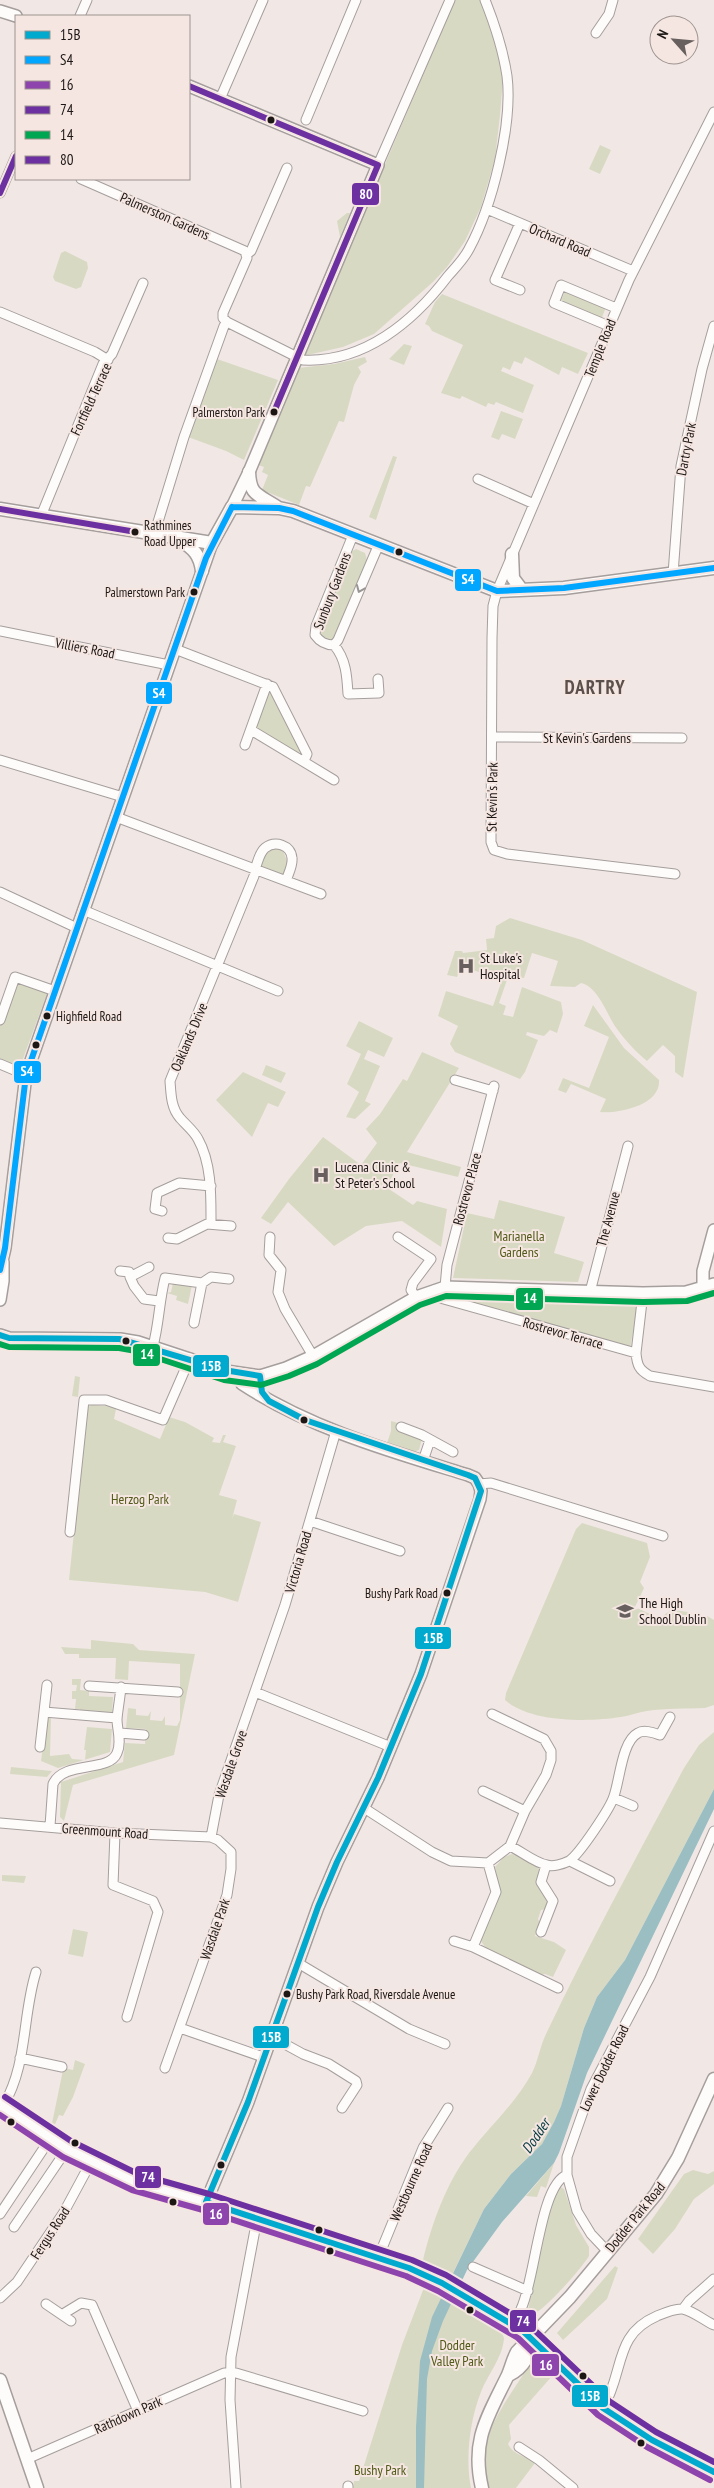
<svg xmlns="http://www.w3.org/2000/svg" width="714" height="2488" viewBox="0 0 714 2488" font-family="'PT Sans Narrow',sans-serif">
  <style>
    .green { fill: #d8d9c3 }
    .water { fill: #9bbec3 }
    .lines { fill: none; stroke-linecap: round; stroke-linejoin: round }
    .minor-casing { stroke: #a59e9c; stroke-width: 11 }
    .tertiary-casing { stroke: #a59e9c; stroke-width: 14 }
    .secondary-casing { stroke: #a59e9c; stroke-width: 15 }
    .minor { stroke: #fdfcfb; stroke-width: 9 }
    .tertiary { stroke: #fdfcfb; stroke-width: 11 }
    .secondary { stroke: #fdfcfb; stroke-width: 12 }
    .bus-1-casing { stroke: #f5e6e1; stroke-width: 10 }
    .bus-2-casing { stroke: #f5e6e1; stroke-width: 10 }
    .bus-3-casing { stroke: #f5e6e1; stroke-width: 10 }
    .bus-4-casing { stroke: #f5e6e1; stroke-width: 10 }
    .bus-5-casing { stroke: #f5e6e1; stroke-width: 10 }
    .bus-6-casing { stroke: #f5e6e1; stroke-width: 10 }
    .bus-1 { stroke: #00a9ce; stroke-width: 6 }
    .bus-2 { stroke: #00a6ff; stroke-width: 6 }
    .bus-3 { stroke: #8e44ad; stroke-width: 6 }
    .bus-4 { stroke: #6c30a1; stroke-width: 6 }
    .bus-5 { stroke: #00a651; stroke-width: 6 }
    .bus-6 { stroke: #6c30a1; stroke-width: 6 }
    .oneway { stroke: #989594 }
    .bus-dot { fill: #1c1715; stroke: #f5e6e1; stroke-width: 2 }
    .labels { text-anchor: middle; stroke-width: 4; stroke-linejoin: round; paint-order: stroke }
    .bus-label { font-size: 13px; fill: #1c1715; stroke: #f5e6e1; text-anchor: end }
    .street-label { font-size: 14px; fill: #1c1715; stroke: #f5e6e1 }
    .poi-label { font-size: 14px; fill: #1c1715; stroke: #f5e6e1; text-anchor: start }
    .park-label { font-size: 14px; fill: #505917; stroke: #f5e6e1 }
    .water-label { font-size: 15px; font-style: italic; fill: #043b41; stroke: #f5e6e1 }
    .district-label { font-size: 19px; font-weight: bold; letter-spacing: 1px; fill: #5c504c; stroke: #f5e6e1 }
    .line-badge { stroke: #f5e6e1; stroke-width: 2 }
    .badge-label { font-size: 14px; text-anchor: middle; font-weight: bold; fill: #fff }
  </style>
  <rect width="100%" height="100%" fill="#f1e8e6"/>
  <!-- green -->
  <path class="green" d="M455 0H482L499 51 503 78 500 115 495 159 481 207 465 241 447 267 433 282 374 334 343 347 303 356Z
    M600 145 611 150 600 174 589 169Z
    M347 213H350L340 237 337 221Z
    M65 251 87 262 88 268 81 287 76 289 55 281 53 277 61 253Z
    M565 291 606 307 601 320 560 303Z
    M442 294 588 353 578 374 562 367 559 375 525 357 522 364 514 361 510 370 503 367 501 371 534 385 523 413 496 402 494 405 488 403 486 407 462 396 460 399 441 393 463 345 432 331 429 326 425 324 435 302Z
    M404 344 412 346 404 365 389 359Z
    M365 357 367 362 358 367 361 372 354 385 344 422 339 421 310 487 306 486 299 505 262 490 268 475 262 472 264 467 258 465 298 368 334 364Z
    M217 359 278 380 244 460 226 451 188 437Z
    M501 411 523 419 515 439 502 434 499 440 491 437Z
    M393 456 397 457 376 520 369 517Z
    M356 549 365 553 367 560 335 638 330 641C323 639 319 636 319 628L349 553Z
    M267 692H271L301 750 299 754 256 729 255 725Z
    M277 848 283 851 288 863 283 878 259 869C263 859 265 851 277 848Z
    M510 918 582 940 697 992 683 1078 675 1072V1056L663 1045 647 1061C635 1051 626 1041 617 1029 607 1016 599 987 581 983L575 987 550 986 558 961 532 953 524 978 508 977 499 1003 506 1006 503 1015 500 1014 513 1017 522 987 561 1002 563 1014 557 1033 550 1030 544 1036 527 1032 526 1035 538 1040 525 1072 520 1079 455 1052 450 1044 458 1026 438 1016 446 991 493 1006 502 980 461 966 457 977 447 975 455 951H462L463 953 487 950 486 939 494 938 496 926Z
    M16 979 48 991 20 1067 0 1059V1024Z
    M593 1005 624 1048 659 1080C661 1105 618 1114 600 1112L606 1099 571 1084 566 1093 558 1090 563 1078 589 1088 609 1037 584 1026Z
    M359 1021 393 1038 384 1057 368 1050 364 1059 380 1066 365 1101 371 1104 355 1119 346 1117 359 1092 347 1084 361 1054 346 1046Z
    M422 1052 459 1068 407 1152 461 1167 458 1177 400 1163 386 1187 413 1205 417 1201 447 1209 441 1247 402 1221 366 1226 334 1246 288 1202 271 1224 261 1218 289 1179 323 1137 361 1165 377 1143 366 1129 380 1114 403 1079 407 1081Z
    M266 1065 286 1073 281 1083 262 1075Z
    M243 1072 286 1092 278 1107 268 1103 252 1137 216 1100Z
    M499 1200 565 1217 554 1253 584 1262 578 1282 453 1278 467 1213 494 1219Z
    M173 1283 192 1285 188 1304 176 1300 177 1296 167 1293 171 1292Z
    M455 1295 638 1304 630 1349 454 1300Z
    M75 1376 80 1377 78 1397 72 1396Z
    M91 1405 119 1407 116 1409 114 1419 160 1439 169 1417 185 1422 214 1438 212 1442 220 1443 223 1435H226L223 1442 236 1446 219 1495 237 1500 232 1519 234 1514 261 1522 238 1602 205 1592 69 1580 87 1408Z
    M391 1421 398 1423 396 1429 422 1439 419 1450 413 1452 387 1443 391 1431Z
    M582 1523 647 1543 650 1557 640 1582 644 1588 635 1607 661 1619C668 1608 676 1610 688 1612V1615L705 1621 707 1616 714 1620V1705L705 1708C686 1709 666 1708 647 1711 638 1712 630 1716 621 1717 589 1722 531 1723 505 1700L506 1693 576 1529Z
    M91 1640 133 1644 139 1650 195 1654 174 1755 73 1785 64 1821 60 1817 61 1782 123 1762 125 1743 145 1744 146 1729 126 1728 128 1708 136 1709V1715L148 1716 151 1711 150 1720 162 1721 165 1716V1725L177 1726 180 1720V1664L129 1661 128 1680 115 1679 116 1658H79V1654H65L61 1647 91 1649Z
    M72 1679H81L80 1690 89 1691V1696L113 1697 112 1714 80 1712V1709H75L76 1699H72V1691H76L77 1685H72Z
    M47 1715 51 1716 50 1756 69 1754 72 1759 85 1760 86 1750H84L87 1727 112 1729 110 1752 58 1768 41 1761Z
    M714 1732V1789L625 1960 597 1997 584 2028 561 2106 554 2122 542 2144 511 2174 484 2209 452 2275 423 2260C432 2223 446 2184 469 2153 490 2126 516 2103 532 2073 538 2061 540 2046 546 2034 589 1944 637 1856 684 1768L699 1745Z
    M11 1767 52 1771 47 1777 10 1774Z
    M512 1854 535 1865 541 1871 538 1884 549 1901 546 1909 541 1910 538 1919 541 1925 535 1936 554 1942 566 1950 553 1977 545 1974 540 1975 489 1952 480 1940 500 1892 495 1867 504 1857Z
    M2 1875 26 1876 24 1883 2 1881Z
    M73 1929 88 1932 83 1957 68 1954Z
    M75 2060 85 2064 73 2097 63 2116 59 2115 53 2129 51 2128 63 2070 64 2068 73 2070Z
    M554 2163 546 2188 541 2186 537 2197 526 2196Z
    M693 2170 708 2174 714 2171V2184L694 2199 675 2229 653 2254 638 2239 684 2174Z
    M559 2186 564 2189 576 2225 589 2247V2256C582 2268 541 2315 529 2316L527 2315 548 2210Z
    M615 2266 618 2268 607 2299 563 2340 557 2333Z
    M425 2285 453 2304 500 2328 504 2338C503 2357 488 2374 481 2392 470 2419 465 2459 471 2488H353L354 2481H359L402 2345Z
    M534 2364 544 2366 553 2375 509 2425 511 2439 508 2444C514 2456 526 2455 535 2463L516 2488H488C475 2438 501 2410 526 2370Z"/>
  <!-- water -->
  <path class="water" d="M714 1789V1809L587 2073 559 2153 554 2163 502 2222 467 2270 443 2321 432 2351 427 2379 424 2488H416V2427L420 2361 432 2317 484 2209 511 2174 542 2144 554 2122 561 2106 584 2028 597 1997 625 1960Z"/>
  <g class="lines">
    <!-- minor casing -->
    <g class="minor-casing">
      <path id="minor" d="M80 16 87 0
        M596 33 609 14 613 0
        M220 99 263 0
        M306 120 356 0
        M378 165 450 0
        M81 179 245 251 247 258 223 313V318L227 322 303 360C364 363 413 322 448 276 455 268 464 259 469 249 492 207 513 124 507 76 503 49 495 25 485 0
        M0 193 16 156
        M487 209 633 271
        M520 223 495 280 520 290
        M247 254 251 251 287 168
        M0 312 95 352 108 360
        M609 326 554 303 561 285 616 308
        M478 479 534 504
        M41 516 103 364 112 354 143 283
        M154 535 184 437 224 326
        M353 535 316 626 315 635C320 642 325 645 334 645L338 640 379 544
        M673 574 681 466 702 369 714 326
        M0 631 169 665
        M334 645C346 659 347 676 348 694L379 693 378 679
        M175 649 273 687 307 754 304 761
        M251 730 334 780
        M492 737 682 738
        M245 745 267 684
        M0 760 123 797
        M116 817 321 894
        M255 869C258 862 259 853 265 848 275 840 291 845 292 858 293 866 288 874 286 881
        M675 874 507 854 494 850 491 842 492 638 493 606 497 591 629 280 714 112
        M0 892 77 928
        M83 910 278 991
        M0 1020 15 977 55 991
        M0 1064 26 1075
        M455 1080 493 1091
        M162 1211 155 1209 157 1193 179 1183 211 1186
        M211 1224C211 1197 212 1164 198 1139 194 1131 186 1125 180 1118 171 1108 171 1094 170 1081L254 876
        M270 1237 269 1255 281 1270 278 1292 285 1309 313 1356
        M398 1237 431 1259 413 1283 411 1290 416 1297
        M168 1238 177 1239 207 1224 231 1226
        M120 1271 129 1272 130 1277 149 1267
        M130 1277 134 1286 144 1299 159 1301
        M202 1283 211 1277 229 1279
        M445 1287 447 1265 494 1086
        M434 1290 440 1298 636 1353 643 1293
        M590 1292 628 1146
        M153 1346C159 1324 159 1302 165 1278L202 1283 194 1323
        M636 1353C637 1365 639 1370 650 1376L714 1387
        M401 1427 422 1435 453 1452
        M423 1461 430 1440
        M479 1484 491 1483 663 1536
        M310 1521 400 1551
        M70 1532 84 1400H106L163 1420 190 1358
        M89 1686 178 1692
        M255 1692 391 1747
        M44 1712 117 1718
        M120 1733 144 1735
        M40 1747 47 1685
        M483 1791 525 1811
        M614 1798 633 1806
        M364 1808 432 1852 451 1861 488 1863
        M0 1823 115 1833 211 1837 218 1840 231 1852V1869L227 1895 165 2068
        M50 1826 53 1784C64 1760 109 1773 117 1753 122 1742 117 1730 117 1719 118 1708 120 1698 121 1687
        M115 1833 113 1885 153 1901 158 1912 127 2017
        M211 1837 219 1795 285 1605 336 1431
        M510 1846C521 1851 535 1863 547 1865 553 1867 563 1864 569 1861 579 1855 611 1807 614 1796 620 1779 622 1741 638 1733 644 1729 654 1733 660 1735L670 1717
        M570 1861 610 1881
        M488 1863 510 1846 525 1811 546 1775 551 1760V1751L544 1739 492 1714
        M541 1932 553 1901 541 1882 546 1865
        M454 1941 473 1947 558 1988
        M473 1947 496 1892 488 1863
        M298 1963 409 2029 445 2044
        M180 2028 263 2057
        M270 2036 303 2054 329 2064 356 2081 357 2085 342 2108
        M20 2058 62 2067
        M3 2106C28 2065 22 2016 36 1972
        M0 2214 50 2139
        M14 2227 67 2149
        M608 2252 591 2234 577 2211 567 2175V2157L591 2089 650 1977 714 1831
        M378 2258 423 2148 448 2108
        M473 2267 528 2291
        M0 2298 17 2282 64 2212 91 2162
        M46 2304 71 2321
        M521 2309C535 2281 540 2184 567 2175
        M683 2309 689 2301 714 2279
        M63 2314 81 2303 92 2305 138 2411
        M603 2408C625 2371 613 2335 657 2316 664 2313 675 2308 683 2309 693 2311 705 2321 714 2325
        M519 2447 539 2460 573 2488
        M27 2459 224 2373H236L363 2411
        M236 2488 230 2400 231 2357 257 2219
        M348 2488V2486"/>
    </g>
    <!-- tertiary casing -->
    <g class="tertiary-casing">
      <path id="tertiary" d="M0 11 16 16
        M189 86 378 165 249 472 232 507
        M0 1270 5 1248 26 1075 212 543
        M703 1288V1271L714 1230
        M0 1300 3 1281V1262
        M0 1335 9 1338 120 1339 138 1342 226 1371 260 1376 286 1368 313 1356 416 1297 445 1287 643 1293 686 1292 714 1284
        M206 2202 248 2102 318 1907 337 1862 378 1778 421 1674 480 1499 481 1491 479 1484 475 1478 468 1475C390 1451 311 1429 242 1384L241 1374"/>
    </g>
    <!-- secondary casing -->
    <g class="secondary-casing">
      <path id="secondary" d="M249 472C250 496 258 494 277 507
        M0 509 212 543 232 507 279 508 293 511 497 591 564 588 714 568
        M180 540C194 549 200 555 202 571
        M512 554 513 578 522 590
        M0 2104 67 2149 135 2182 206 2202 409 2268 442 2283 523 2331 603 2408 622 2421 652 2440 714 2472
        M509 2375C524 2367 530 2356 531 2339
        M0 2380 37 2488
        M482 2488C471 2441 487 2418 507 2377 511 2369 512 2361 517 2352L570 2297 656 2194 678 2158 714 2079"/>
    </g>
    <!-- minor -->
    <use href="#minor" class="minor"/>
    <!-- tertiary -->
    <use href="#tertiary" class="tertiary"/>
    <!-- secondary -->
    <use href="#secondary" class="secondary"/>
    <!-- bus-1 casing -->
    <g class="bus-1-casing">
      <path id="bus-1" d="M0 1335 9 1338 120 1339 224 1370 260 1376 262 1392 269 1401 305 1420 468 1475 475 1478 481 1491 421 1674 378 1778 337 1862 318 1907 248 2102 206 2202
        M206 2202 409 2268 442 2283 523 2331 603 2408 652 2440 714 2472"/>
    </g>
    <!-- bus-2 casing -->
    <g class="bus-2-casing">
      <path id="bus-2" d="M232 507 279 508 293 511 497 591 564 588 714 568
        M0 1270 5 1248 26 1075 206 558 232 507"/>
    </g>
    <!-- bus-3 casing -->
    <g class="bus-3-casing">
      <path id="bus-3" d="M0 2115 63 2157 132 2190 203 2210 406 2276 438 2291 518 2338 598 2415 647 2447 710 2480"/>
    </g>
    <!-- bus-4 casing -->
    <g class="bus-4-casing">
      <path id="bus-4" d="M5 2097 71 2141 138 2174 209 2194 412 2260 446 2275 528 2324 609 2401 656 2432 714 2462"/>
    </g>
    <!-- bus-5 casing -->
    <g class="bus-5-casing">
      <path id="bus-5" d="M0 1344 9 1347 119 1348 136 1351 224 1380 261 1385 289 1376 317 1364 420 1305 446 1296 643 1302 687 1301 714 1293"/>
    </g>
    <!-- bus-6 casing -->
    <g class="bus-6-casing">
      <path id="bus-6" d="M189 86 378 165 274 412
        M0 193 16 156
        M0 509 136 532"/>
    </g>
    <!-- bus-1 -->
    <use href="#bus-1" class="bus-1"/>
    <!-- bus-2 -->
    <use href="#bus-2" class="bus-2"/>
    <!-- bus-3 -->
    <use href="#bus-3" class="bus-3"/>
    <!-- bus-4 -->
    <use href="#bus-4" class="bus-4"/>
    <!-- bus-5 -->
    <use href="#bus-5" class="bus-5"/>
    <!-- bus-6 -->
    <use href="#bus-6" class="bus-6"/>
  </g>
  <!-- one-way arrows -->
  <defs><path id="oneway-chevron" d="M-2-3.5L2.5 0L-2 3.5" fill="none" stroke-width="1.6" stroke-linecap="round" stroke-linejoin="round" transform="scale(1.25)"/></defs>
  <use class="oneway" href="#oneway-chevron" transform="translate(360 589) rotate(113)"/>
  <!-- icons -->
  <defs>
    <g id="hospital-bare" transform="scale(1.35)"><path d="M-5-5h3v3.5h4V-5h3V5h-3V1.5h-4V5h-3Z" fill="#67605e" stroke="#f5e6e1" stroke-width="2.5" paint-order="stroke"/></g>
    <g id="school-bare" transform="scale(1.35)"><path d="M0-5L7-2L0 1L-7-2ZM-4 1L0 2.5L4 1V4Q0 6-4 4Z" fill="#67605e" stroke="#f5e6e1" stroke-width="2.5" paint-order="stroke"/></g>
  </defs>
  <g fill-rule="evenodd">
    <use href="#hospital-bare" x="466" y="966"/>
    <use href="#hospital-bare" x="321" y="1175"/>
    <use href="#school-bare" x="625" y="1611"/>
  </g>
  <!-- markers -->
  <g class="bus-dot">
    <circle cx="271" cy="120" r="4.5"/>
    <circle cx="274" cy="412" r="4.5"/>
    <circle cx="135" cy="532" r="4.5"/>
    <circle cx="399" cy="552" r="4.5"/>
    <circle cx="194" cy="592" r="4.5"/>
    <circle cx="47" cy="1016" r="4.5"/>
    <circle cx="36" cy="1045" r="4.5"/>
    <circle cx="126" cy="1341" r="4.5"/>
    <circle cx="304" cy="1420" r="4.5"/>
    <circle cx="447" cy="1593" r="4.5"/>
    <circle cx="287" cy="1994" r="4.5"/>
    <circle cx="11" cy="2122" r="4.5"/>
    <circle cx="75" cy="2143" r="4.5"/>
    <circle cx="221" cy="2165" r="4.5"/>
    <circle cx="173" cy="2202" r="4.5"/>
    <circle cx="319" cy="2230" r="4.5"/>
    <circle cx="330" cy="2251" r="4.5"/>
    <circle cx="470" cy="2310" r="4.5"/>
    <circle cx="583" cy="2376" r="4.5"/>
    <circle cx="641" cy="2443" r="4.5"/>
  </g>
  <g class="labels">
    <!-- bus labels -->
    <g class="bus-label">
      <text x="265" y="417">Palmerston Park</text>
      <text x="144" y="530" text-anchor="start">Rathmines<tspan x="144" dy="16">Road Upper</tspan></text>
      <text x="185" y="597">Palmerstown Park</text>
      <text x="56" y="1021" text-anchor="start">Highfield Road</text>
      <text x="438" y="1598">Bushy Park Road</text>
      <text x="296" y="1999" text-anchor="start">Bushy Park Road, Riversdale Avenue</text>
    </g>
    <!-- street labels -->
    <g class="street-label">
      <text transform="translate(165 216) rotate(24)" y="5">Palmerston Gardens</text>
      <text transform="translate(560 240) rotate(23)" y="5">Orchard Road</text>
      <text transform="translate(600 348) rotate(-68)" y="5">Temple Road</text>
      <text transform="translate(91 399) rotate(-65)" y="5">Fortfield Terrace</text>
      <text transform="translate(686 449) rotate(-79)" y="5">Dartry Park</text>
      <text transform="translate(332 591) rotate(-69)" y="5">Sunbury Gardens</text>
      <text transform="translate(85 648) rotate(11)" y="5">Villiers Road</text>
      <text x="587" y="743">St Kevin's Gardens</text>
      <text transform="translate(492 797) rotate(-89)" y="5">St Kevin's Park</text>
      <text transform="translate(189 1037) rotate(-67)" y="5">Oaklands Drive</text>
      <text transform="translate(467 1189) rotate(-75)" y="5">Rostrevor Place</text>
      <text transform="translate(608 1219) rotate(-75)" y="5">The Avenue</text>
      <text transform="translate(563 1333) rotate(16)" y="5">Rostrevor Terrace</text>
      <text transform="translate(298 1562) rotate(-74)" y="5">Victoria Road</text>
      <text transform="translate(231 1764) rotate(-71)" y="5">Wasdale Grove</text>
      <text transform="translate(105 1831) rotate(4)" y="5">Greenmount Road</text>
      <text transform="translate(215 1929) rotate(-71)" y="5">Wasdale Park</text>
      <text transform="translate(604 2068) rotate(-64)" y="5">Lower Dodder Road</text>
      <text transform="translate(411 2182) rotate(-66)" y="5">Westbourne Road</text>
      <text transform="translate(635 2217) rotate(-51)" y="5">Dodder Park Road</text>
      <text transform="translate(50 2233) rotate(-57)" y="5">Fergus Road</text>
      <text transform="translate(128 2415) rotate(-24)" y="5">Rathdown Park</text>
    </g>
    <!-- poi labels -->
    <g class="poi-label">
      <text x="480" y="963">St Luke's<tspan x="480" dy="16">Hospital</tspan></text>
      <text x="335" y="1172">Lucena Clinic &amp;<tspan x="335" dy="16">St Peter's School</tspan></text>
      <text x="639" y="1608">The High<tspan x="639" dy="16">School Dublin</tspan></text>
    </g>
    <!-- park labels -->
    <g class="park-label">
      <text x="519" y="1241">Marianella<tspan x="519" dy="16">Gardens</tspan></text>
      <text x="140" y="1504">Herzog Park</text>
      <text x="457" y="2350">Dodder<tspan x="457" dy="16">Valley Park</tspan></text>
      <text x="380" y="2475">Bushy Park</text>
    </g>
    <!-- water labels -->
    <g class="water-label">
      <text transform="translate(536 2136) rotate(-56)" y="5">Dodder</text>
    </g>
    <!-- district labels -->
    <g class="district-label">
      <text x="595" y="694">DARTRY</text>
    </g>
  </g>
  <g class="line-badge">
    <rect x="351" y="182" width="29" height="24" rx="5" fill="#6c30a1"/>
    <rect x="454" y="568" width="28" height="24" rx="5" fill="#00a6ff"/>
    <rect x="145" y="681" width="28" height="24" rx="5" fill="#00a6ff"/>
    <rect x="13" y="1060" width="29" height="24" rx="5" fill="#00a6ff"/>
    <rect x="515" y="1287" width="29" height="24" rx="5" fill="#00a651"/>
    <rect x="132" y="1343" width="29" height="24" rx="5" fill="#00a651"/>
    <rect x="192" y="1354" width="38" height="24" rx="5" fill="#00a9ce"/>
    <rect x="414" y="1626" width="38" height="24" rx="5" fill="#00a9ce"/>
    <rect x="252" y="2025" width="38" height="24" rx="5" fill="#00a9ce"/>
    <rect x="134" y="2165" width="28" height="24" rx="5" fill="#6c30a1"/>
    <rect x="202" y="2202" width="28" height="24" rx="5" fill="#8e44ad"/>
    <rect x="509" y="2309" width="28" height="24" rx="5" fill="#6c30a1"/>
    <rect x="531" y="2353" width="29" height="24" rx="5" fill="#8e44ad"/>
    <rect x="571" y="2384" width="38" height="24" rx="5" fill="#00a9ce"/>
  </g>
  <g class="badge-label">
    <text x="366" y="199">80</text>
    <text x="468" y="584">S4</text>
    <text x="159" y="698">S4</text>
    <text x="27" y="1076">S4</text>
    <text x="530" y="1303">14</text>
    <text x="147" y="1359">14</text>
    <text x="211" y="1371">15B</text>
    <text x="433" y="1643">15B</text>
    <text x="271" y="2042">15B</text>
    <text x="148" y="2182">74</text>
    <text x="216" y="2219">16</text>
    <text x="523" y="2326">74</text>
    <text x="546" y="2370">16</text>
    <text x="590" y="2401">15B</text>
  </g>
  <!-- legend -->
  <rect x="15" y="15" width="175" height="165" fill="#f5e6e1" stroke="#9e938f"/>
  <rect x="25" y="31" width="25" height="8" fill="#00a9ce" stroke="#9e938f"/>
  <text x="60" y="40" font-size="15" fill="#1c1715">15B</text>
  <rect x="25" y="56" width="25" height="8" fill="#00a6ff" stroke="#9e938f"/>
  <text x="60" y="65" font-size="15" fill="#1c1715">S4</text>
  <rect x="25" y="81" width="25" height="8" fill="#8e44ad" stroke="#9e938f"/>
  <text x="60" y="90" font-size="15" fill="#1c1715">16</text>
  <rect x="25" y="106" width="25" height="8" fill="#6c30a1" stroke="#9e938f"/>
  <text x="60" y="115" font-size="15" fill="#1c1715">74</text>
  <rect x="25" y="131" width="25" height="8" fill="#00a651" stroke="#9e938f"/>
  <text x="60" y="140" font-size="15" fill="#1c1715">14</text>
  <rect x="25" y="156" width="25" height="8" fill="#6c30a1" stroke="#9e938f"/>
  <text x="60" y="165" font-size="15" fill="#1c1715">80</text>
  <!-- north arrow -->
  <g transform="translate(674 40) rotate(297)"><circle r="24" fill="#f5e6e1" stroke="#9e938f"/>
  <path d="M0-4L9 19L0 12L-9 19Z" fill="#67605e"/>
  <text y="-8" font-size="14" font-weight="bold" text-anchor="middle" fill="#1c1715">N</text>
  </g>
</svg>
